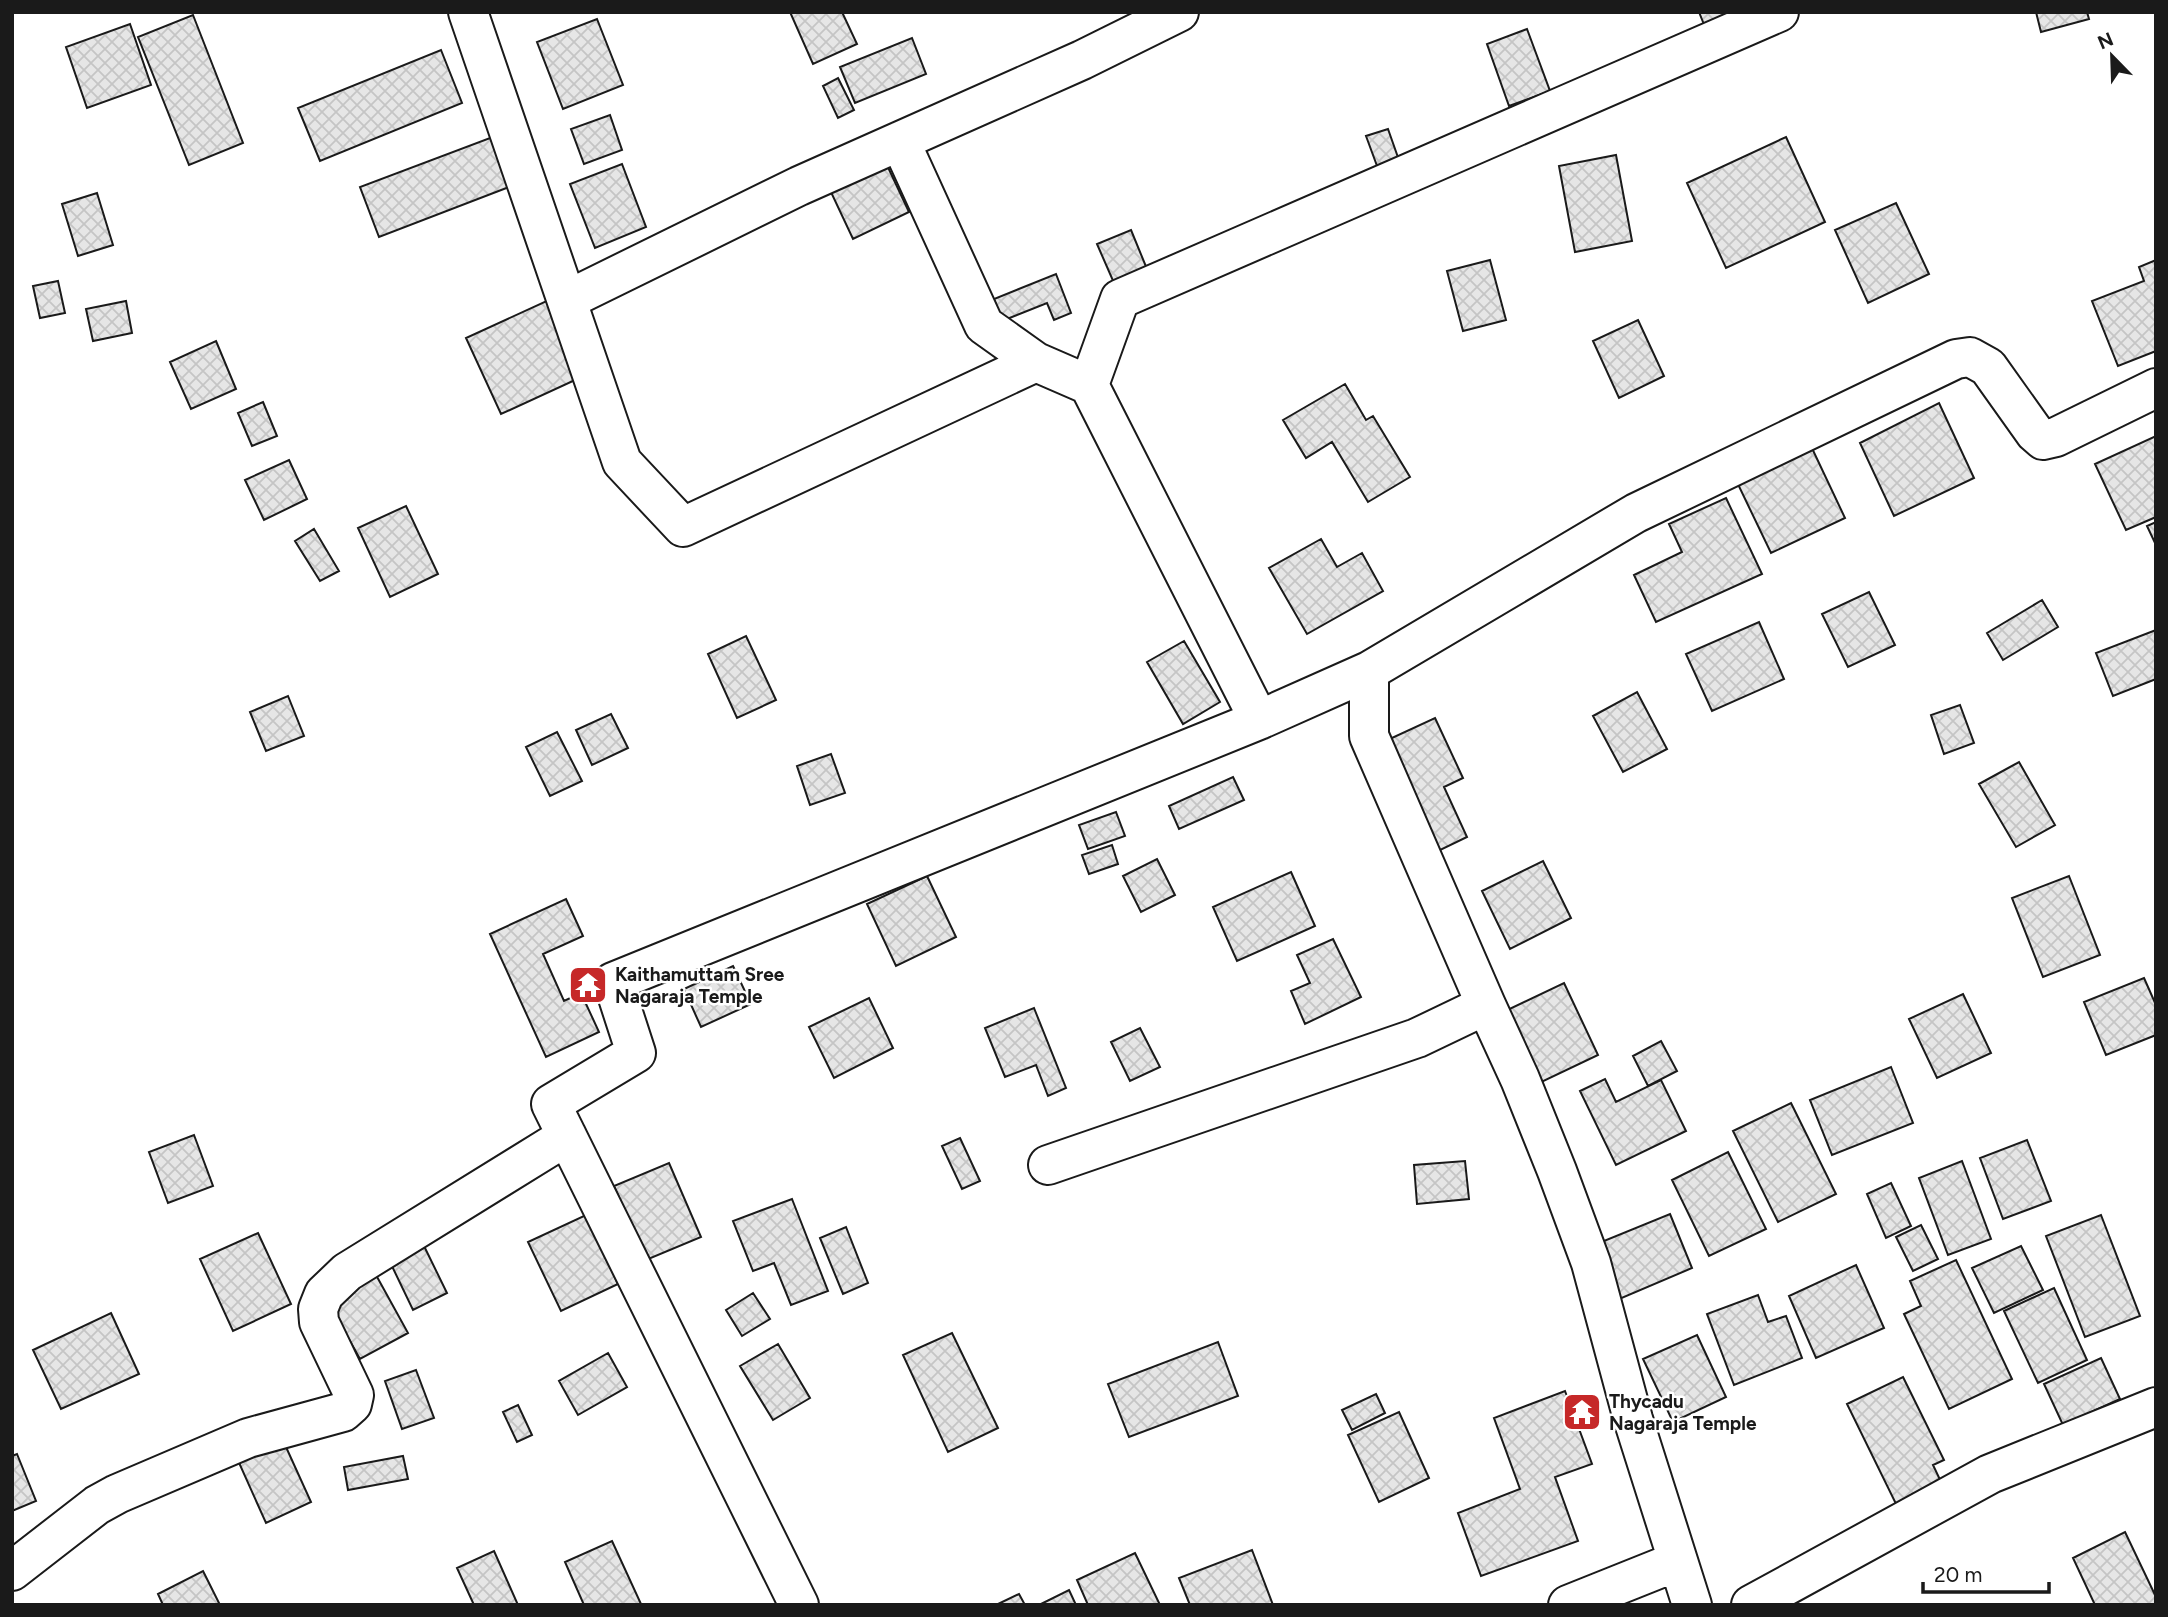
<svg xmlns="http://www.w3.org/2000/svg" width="2168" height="1617" viewBox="0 0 2168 1617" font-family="Figtree,sans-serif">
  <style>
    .building { fill: url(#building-cross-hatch); stroke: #1a1a1a; stroke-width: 2 }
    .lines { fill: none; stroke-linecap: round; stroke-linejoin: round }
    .minor-casing { stroke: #1a1a1a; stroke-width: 42 }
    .minor { stroke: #fff; stroke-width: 38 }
    .labels { text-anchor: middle; stroke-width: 5; stroke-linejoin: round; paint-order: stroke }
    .poi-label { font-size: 19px; font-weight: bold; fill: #1a1a1a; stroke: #fff; text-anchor: start }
  </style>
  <defs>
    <pattern id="building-cross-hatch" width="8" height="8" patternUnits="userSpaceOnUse" patternTransform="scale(1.75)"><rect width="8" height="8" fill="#e6e6e6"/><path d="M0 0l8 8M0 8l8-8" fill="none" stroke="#c5c5c5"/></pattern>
  </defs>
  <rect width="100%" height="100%" fill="#fff"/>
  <!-- building -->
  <path class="building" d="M790 12H842L857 44 813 64Z
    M1699 12H1736L1705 27Z
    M2036 12H2087L2089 19 2041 32Z
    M193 15 243 143 189 165 138 37Z
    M597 19 623 85 563 109 537 42Z
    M130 24 151 85 87 108 66 47Z
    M1527 29 1550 91 1509 106 1487 44Z
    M912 38 926 74 855 103 840 67Z
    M441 50 462 103 320 161 298 108Z
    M838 78 854 110 838 118 823 86Z
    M610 115 622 150 584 164 571 129Z
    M1388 129 1401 166 1380 174 1366 136Z
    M498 135 517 184 379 237 360 187Z
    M1786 137 1825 222 1726 268 1687 183Z
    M1616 155 1632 241 1575 252 1559 166Z
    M886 163 909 212 853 239 830 190Z
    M622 164 646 227 595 248 570 184Z
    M97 193 113 245 78 256 62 204Z
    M1896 203 1929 274 1868 303 1835 230Z
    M1131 230 1147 269 1114 283 1097 244Z
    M1490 260 1506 320 1463 331 1447 271Z
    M2156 260V351L2118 366 2092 301 2144 281 2139 267Z
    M1056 274 1071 313 1054 320 1047 303 1002 321 994 299Z
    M58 281 65 313 40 318 33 286Z
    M551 299 586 375 501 414 466 338Z
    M126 301 132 333 93 341 86 309Z
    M1638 320 1664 376 1619 398 1593 341Z
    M216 341 236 389 191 409 170 362Z
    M1345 384 1366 420 1373 416 1410 477 1368 502 1332 442 1306 458 1283 420Z
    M263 402 277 436 252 446 238 413Z
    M1939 403 1974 478 1894 516 1860 443Z
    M2156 436V517L2126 530 2095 464Z
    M1810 444 1845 518 1771 553 1735 478Z
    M289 460 307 499 264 520 245 480Z
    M1726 498 1762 574 1656 622 1634 575 1682 552 1669 524Z
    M406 506 438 574 390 597 358 528Z
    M2156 522V545L2147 526Z
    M314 529 339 571 320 581 295 541Z
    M1321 539 1337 567 1362 553 1383 591 1307 634 1269 568Z
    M1869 592 1895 645 1848 667 1822 614Z
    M2042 600 2058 627 2003 660 1987 633Z
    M1759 622 1784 679 1712 711 1686 654Z
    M2156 630V679L2113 696 2096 653Z
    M746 636 776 700 737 718 708 654Z
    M1184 641 1220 702 1183 724 1147 662Z
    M1637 692 1667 749 1623 772 1593 716Z
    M288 696 304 736 266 751 250 712Z
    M1960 705 1974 743 1944 754 1931 715Z
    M611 714 628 748 592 765 576 730Z
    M1435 718 1463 778 1444 787 1467 837 1432 854 1381 743Z
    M557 732 582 781 550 796 526 747Z
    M831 754 845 793 810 805 797 766Z
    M2019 762 2055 825 2016 847 1979 784Z
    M1233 777 1244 800 1179 829 1169 806Z
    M1116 812 1125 836 1088 849 1079 825Z
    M1112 845 1118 864 1089 874 1082 855Z
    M1157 859 1175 895 1141 912 1123 876Z
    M1543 861 1571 918 1510 949 1482 891Z
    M1291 872 1315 926 1237 961 1213 907Z
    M927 876 956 937 896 966 867 904Z
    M2069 876 2100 955 2043 977 2012 898Z
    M566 899 583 936 543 954 564 1001 581 993 599 1032 546 1057 490 934Z
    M1333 939 1361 997 1305 1024 1291 991 1310 983 1297 955Z
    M733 966 751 1004 701 1027 684 989Z
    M2144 978 2156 1005V1035L2106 1055 2084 1002Z
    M1564 983 1598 1055 1533 1086 1499 1014Z
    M1963 994 1991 1053 1937 1078 1909 1019Z
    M869 998 893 1048 834 1078 809 1027Z
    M1034 1008 1066 1088 1048 1096 1036 1065 1005 1077 985 1028Z
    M1140 1028 1160 1067 1130 1081 1111 1042Z
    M1661 1041 1677 1071 1648 1086 1633 1056Z
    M1891 1067 1913 1123 1832 1155 1810 1100Z
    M1605 1079 1616 1102 1661 1080 1686 1131 1616 1165 1580 1091Z
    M1791 1103 1836 1194 1778 1222 1733 1131Z
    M194 1135 213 1186 168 1203 149 1152Z
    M960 1138 980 1181 962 1189 942 1146Z
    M2027 1140 2051 1201 2003 1219 1980 1158Z
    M1728 1152 1766 1229 1709 1256 1672 1180Z
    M1465 1161 1469 1199 1417 1204 1414 1165Z
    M1962 1161 1991 1239 1948 1255 1919 1178Z
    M669 1163 701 1237 646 1260 614 1186Z
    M1891 1183 1911 1226 1886 1238 1867 1194Z
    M792 1199 828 1291 791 1305 774 1263 753 1271 733 1221Z
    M1670 1214 1692 1268 1617 1300 1594 1245Z
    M586 1215 618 1284 561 1311 528 1242Z
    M2101 1215 2140 1316 2085 1337 2046 1236Z
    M1921 1225 1938 1259 1913 1271 1896 1237Z
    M846 1227 868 1283 843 1294 820 1238Z
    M258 1233 291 1304 233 1331 200 1259Z
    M424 1246 447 1293 413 1310 390 1262Z
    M2021 1246 2043 1290 1994 1313 1972 1268Z
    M1956 1260 2012 1379 1949 1409 1904 1314 1921 1306 1910 1281Z
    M1856 1265 1884 1328 1816 1358 1789 1296Z
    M376 1275 408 1333 360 1359 328 1302Z
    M2054 1288 2087 1360 2038 1383 2004 1311Z
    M753 1293 770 1319 742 1336 726 1310Z
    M1758 1295 1768 1322 1786 1316 1802 1358 1734 1385 1707 1314Z
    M111 1313 139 1374 61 1409 33 1350Z
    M952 1333 998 1428 948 1452 903 1355Z
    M1697 1335 1726 1397 1673 1422 1643 1359Z
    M1218 1342 1238 1396 1129 1437 1108 1384Z
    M778 1344 810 1398 773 1420 740 1366Z
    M608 1353 627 1387 578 1415 559 1381Z
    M2101 1358 2120 1399 2063 1425 2044 1384Z
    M416 1370 434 1418 402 1429 385 1381Z
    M1903 1377 1944 1460 1933 1465 1943 1486 1898 1508 1847 1404Z
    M1565 1391 1592 1464 1555 1477 1578 1541 1481 1576 1458 1513 1520 1489 1494 1418Z
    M1376 1394 1385 1413 1352 1430 1342 1410Z
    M518 1405 532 1435 517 1442 503 1412Z
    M1399 1412 1429 1478 1379 1502 1348 1435Z
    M281 1436 311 1502 266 1523 236 1456Z
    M17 1454 36 1501 12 1511V1456Z
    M403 1456 408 1479 348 1490 344 1467Z
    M2125 1532 2156 1597V1605H2095L2073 1558Z
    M612 1541 641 1604 584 1605 565 1562Z
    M1252 1550 1273 1605H1190L1179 1578Z
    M494 1551 518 1605H474L457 1568Z
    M1135 1553 1160 1605H1088L1077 1580Z
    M203 1571 220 1605H163L158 1594Z
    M1069 1590 1076 1605H1039Z
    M1019 1594 1025 1605H996Z"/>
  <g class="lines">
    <!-- minor casing -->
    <g class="minor-casing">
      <path id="minor" d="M468 12 622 462 683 527 1036 362 1089 385 1259 720
        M900 141 984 325 1036 362
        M567 300 799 186 1082 60 1179 12
        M1089 385 1120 299 1779 12
        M1048 1165 1417 1038 1486 1005
        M12 1571 97 1505 117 1494 248 1438 343 1412 352 1404 354 1395 319 1322 318 1309 324 1294 347 1272 567 1136
        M799 1605 551 1104 636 1053 613 982 1259 720 1369 671
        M1568 1605 1678 1561
        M1692 1605 1633 1419 1591 1263 1557 1171 1520 1079 1486 1005 1369 736V671L1636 513 1956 359 1970 357 1988 367 2035 433 2043 440 2056 437 2156 388
        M1751 1605 1990 1474 2156 1407"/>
    </g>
    <!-- minor -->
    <use href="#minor" class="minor"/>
  </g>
  <!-- icons -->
  <defs>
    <g id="temple-square" transform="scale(2.0125)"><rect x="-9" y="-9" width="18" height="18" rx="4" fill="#c62828" stroke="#fff"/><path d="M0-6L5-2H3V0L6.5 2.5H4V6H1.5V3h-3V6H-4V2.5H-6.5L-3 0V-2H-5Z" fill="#fff"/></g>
  </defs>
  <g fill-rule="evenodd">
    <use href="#temple-square" x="588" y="985"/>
    <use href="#temple-square" x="1582" y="1412"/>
  </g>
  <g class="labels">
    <!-- poi labels -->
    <g class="poi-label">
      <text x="615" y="981">Kaithamuttam Sree<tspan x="615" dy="22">Nagaraja Temple</tspan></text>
      <text x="1609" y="1408">Thycadu<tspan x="1609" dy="22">Nagaraja Temple</tspan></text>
    </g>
  </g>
  <!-- border -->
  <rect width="2168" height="1617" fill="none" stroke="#1a1a1a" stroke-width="28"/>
  <!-- north arrow -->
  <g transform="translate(2112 56) rotate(337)" stroke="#ffffff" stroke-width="5" paint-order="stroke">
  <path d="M0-5L12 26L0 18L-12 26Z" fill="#1a1a1a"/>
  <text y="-10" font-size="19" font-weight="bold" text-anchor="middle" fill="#1a1a1a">N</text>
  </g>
  <!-- scale -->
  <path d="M1923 1582v10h126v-10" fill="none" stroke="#1a1a1a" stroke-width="3.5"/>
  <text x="1934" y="1582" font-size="21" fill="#1a1a1a" stroke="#ffffff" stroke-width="5" paint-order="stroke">20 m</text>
</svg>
